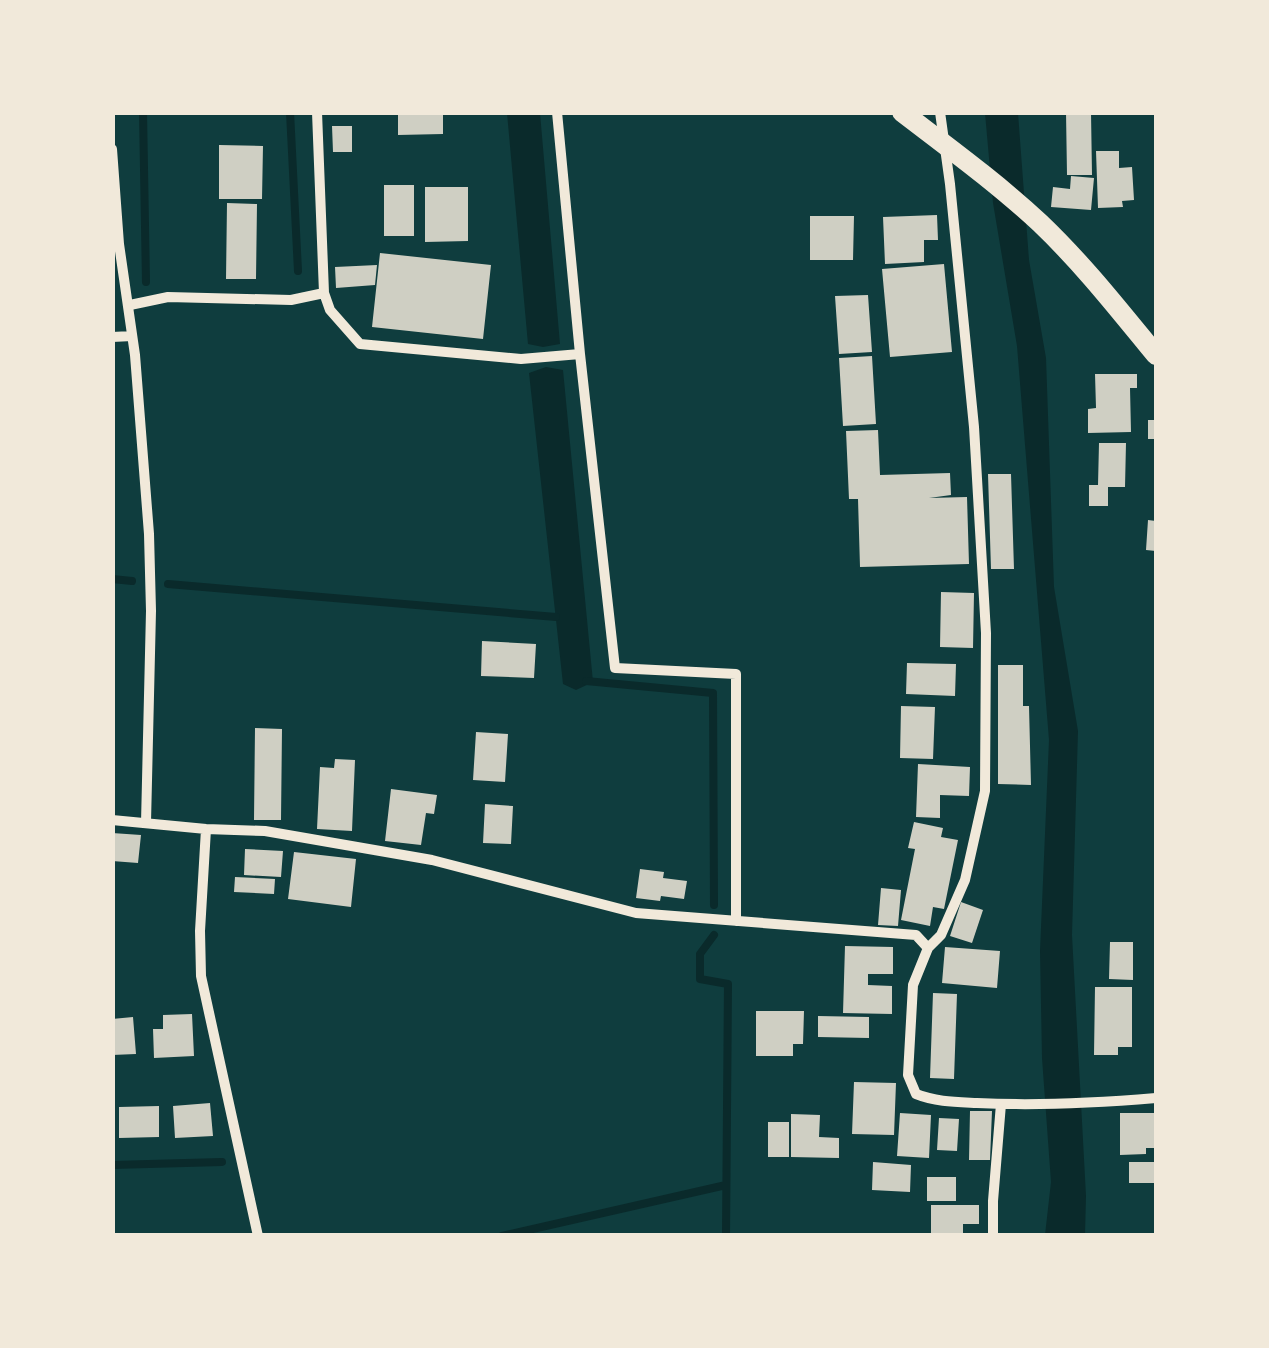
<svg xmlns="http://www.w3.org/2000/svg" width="1269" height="1348" viewBox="0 0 1269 1348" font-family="'IBM Plex Sans',sans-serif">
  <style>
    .water { fill: #0a2a2b }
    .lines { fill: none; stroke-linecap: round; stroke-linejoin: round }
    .stream { stroke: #0a2a2b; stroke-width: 8 }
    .building { fill: #cfcfc3 }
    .minor { stroke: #f1e9da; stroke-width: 10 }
    .trunk { stroke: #f1e9da; stroke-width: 20 }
  </style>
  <rect width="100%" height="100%" fill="#0f3d3e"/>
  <!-- water -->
  <path class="water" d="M507 113H540L560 344 543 347 528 344Z
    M985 113H1018L1029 260 1046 358 1054 587 1078 731 1072 935 1086 1196 1085 1235H1045L1051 1182 1042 1058 1040 951 1049 740 1017 346 993 203Z
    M546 367 563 370 593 682 576 690 563 684 529 373Z"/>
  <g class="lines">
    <!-- stream -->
    <path class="stream" d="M143 112 146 282
      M290 112 298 271
      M112 579 132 581
      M168 584 556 617
      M586 681 713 693 714 905
      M714 935 700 954V979L728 984 726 1236
      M112 1165 222 1162
      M502 1236 726 1185"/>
  </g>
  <!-- building -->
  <path class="building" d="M398 112H443V134L398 135Z
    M1066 112H1091L1092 175H1067Z
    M332 126H352V152H333Z
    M219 145 263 146 262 199H219Z
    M1096 151H1119V168L1132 167 1134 200 1122 201 1123 207 1098 208Z
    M1071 176 1094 178 1091 210 1051 207 1053 187 1070 189Z
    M384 185H414V236H384Z
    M425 187H468V241L425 242Z
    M227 203 257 204 256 279H226Z
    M937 215 938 240H924V262L885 264 883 217Z
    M810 216H854L853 260H810Z
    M380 253 491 265 483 339 372 327Z
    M944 264 952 352 890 357 882 269Z
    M377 265 375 285 336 288 335 267Z
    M868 295 872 352 839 354 835 296Z
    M872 356 876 424 843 426 839 358Z
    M1095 374H1137V388H1130L1131 432 1088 433V409L1096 408Z
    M1148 420H1156V439H1148Z
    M878 430 880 475 950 473 951 495 929 498 967 497 969 564 860 567 858 499H849L846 431Z
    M1099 443H1126L1125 487H1108V506H1089V485H1098Z
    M988 474H1011L1014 569H991Z
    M1148 520 1156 521V551L1146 550Z
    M941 592 974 593 973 648 940 647Z
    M482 641 536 644 534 678 481 676Z
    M907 663 956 664 955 696 906 694Z
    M998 665H1023V706H1029L1031 785 998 784Z
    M901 706 935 707 933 759 900 758Z
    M255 728 282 729 281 820H254Z
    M476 732 508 734 505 782 473 780Z
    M335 759 355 760 352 831 317 829 320 767 334 768Z
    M918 764 970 767 969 796 940 795V818L916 817Z
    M391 789 437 795 434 814 426 813 421 845 385 841Z
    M485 804 513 806 511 844 483 843Z
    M914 822 943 828 941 837 958 840 944 909 933 907 930 926 901 920 915 849 908 848Z
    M112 833 141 835 138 863 112 861Z
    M245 849 283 851 281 877 244 875Z
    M294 852 356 859 351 907 288 899Z
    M640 869 664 872 663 878 687 881 684 899 661 896 660 901 636 898Z
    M235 877 275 879 274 894 234 892Z
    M881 888 901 890 898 926 878 925Z
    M961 902 983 910 972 943 950 936Z
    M1110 942H1133V980L1109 979Z
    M845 946 893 947V974H868V985L892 986V1014L843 1013Z
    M945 947 1000 951 997 988 942 983Z
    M1095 987H1132V1047H1118V1055H1094Z
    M933 993 957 994 954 1079 930 1078Z
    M756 1011H804L803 1044H793V1056H756Z
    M192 1014 194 1056 154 1058 153 1029H163V1015Z
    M818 1016 869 1017V1038L818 1037Z
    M133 1017 136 1054 112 1055V1019Z
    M854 1082 896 1083 894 1135 852 1134Z
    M210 1103 213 1136 175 1138 173 1106Z
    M159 1106V1137L119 1138V1107Z
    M970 1111H992L990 1160H969Z
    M900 1113 931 1115 929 1158 897 1156Z
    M1120 1113H1156V1148H1146V1154L1120 1155Z
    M791 1114 820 1115 819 1137 839 1138V1158L791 1157Z
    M939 1118 959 1119 957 1151 937 1150Z
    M768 1122H789V1157H768Z
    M873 1162 911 1165 910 1192 872 1190Z
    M1129 1162H1156V1183H1129Z
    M927 1177H956V1201H927Z
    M931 1205H979V1224H963V1236H931Z"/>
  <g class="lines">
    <!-- minor -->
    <path class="minor" d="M317 112 324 293 330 310 360 344 521 359 580 354
      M557 112 580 354 615 668 736 674V921
      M112 149 119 244 135 355 149 534 151 611 146 823
      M130 305 168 297 291 300 324 293
      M112 337 132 336
      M112 820 206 829 265 831 432 860 636 913 916 935 928 948 913 985 908 1075 916 1094C936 1102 956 1102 977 1103 1037 1106 1097 1103 1156 1098
      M206 829 200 931 201 976 258 1236
      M928 948 941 935 965 880 985 791 986 633 974 427 950 184 940 112
      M993 1236V1201L1001 1104"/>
    <!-- trunk -->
    <path class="trunk" d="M902 112C949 148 997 183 1040 223 1083 264 1119 310 1156 355"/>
  </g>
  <!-- border -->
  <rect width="1269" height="1348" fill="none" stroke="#f1e9da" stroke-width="230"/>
</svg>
